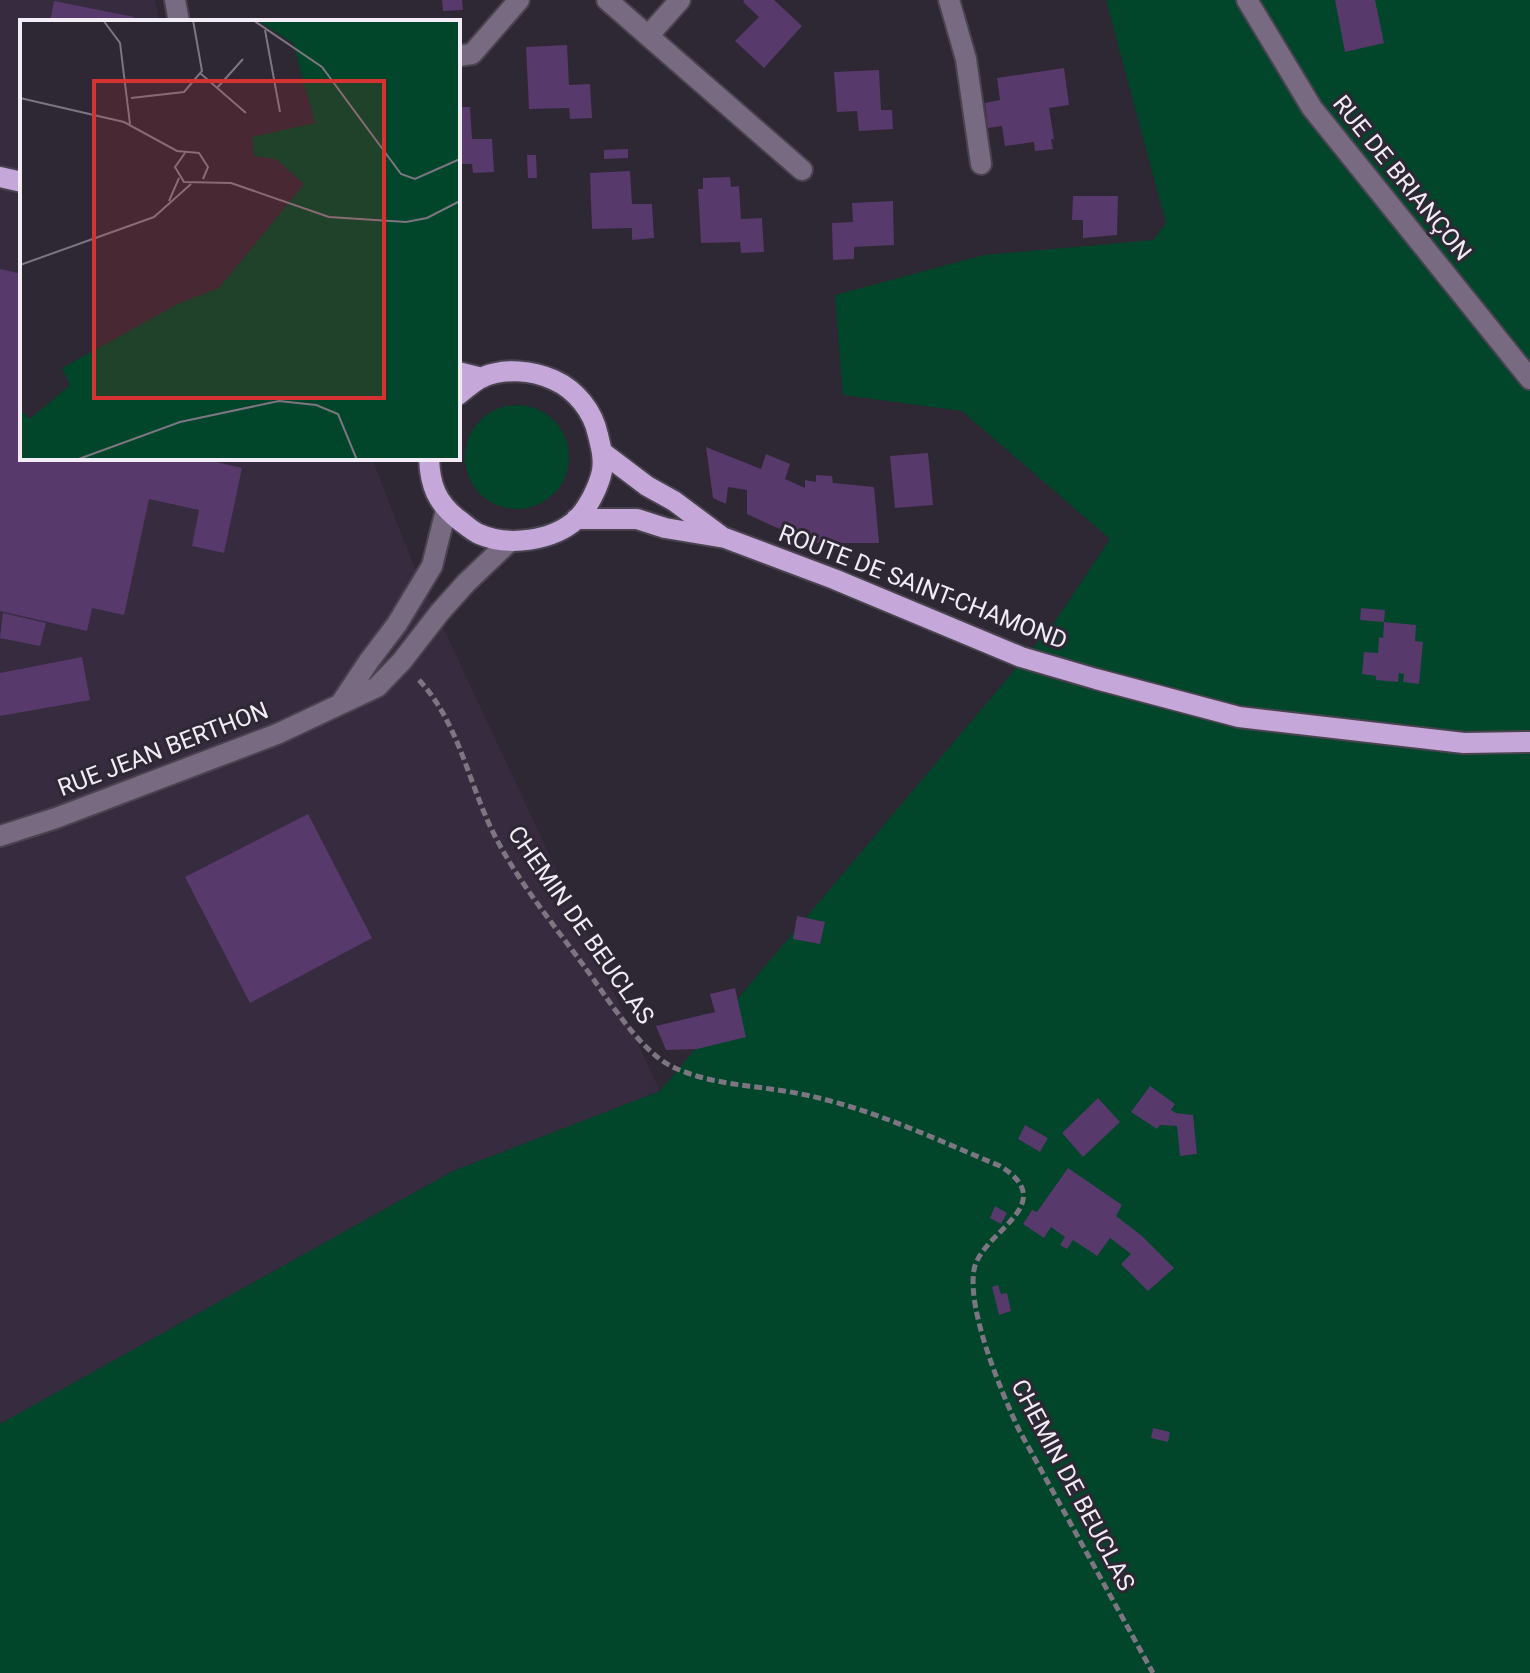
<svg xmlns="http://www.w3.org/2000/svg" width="1530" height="1673" viewBox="0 0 1530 1673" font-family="Roboto,sans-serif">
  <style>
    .built { fill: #372c3f }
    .green { fill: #01452a }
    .building { fill: #57396b }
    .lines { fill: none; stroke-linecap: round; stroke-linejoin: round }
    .minor-casing { stroke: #49434f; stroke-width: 24 }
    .major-casing { stroke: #49434f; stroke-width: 24 }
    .path { stroke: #7d7682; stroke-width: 5; stroke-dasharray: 8 4; stroke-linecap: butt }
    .minor { stroke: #776a81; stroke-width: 20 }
    .major { stroke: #c5a8d9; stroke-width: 20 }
    .labels { text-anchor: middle; stroke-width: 6; stroke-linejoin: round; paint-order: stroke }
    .street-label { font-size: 24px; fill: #f1ecf5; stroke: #2e2734 }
    .inset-road { fill: none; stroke: #7c7681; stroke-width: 2 }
    .view { fill: #d73232; fill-opacity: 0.15; stroke: #d73232; stroke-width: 4 }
    .inset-edge { fill: none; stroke: #f1ecf5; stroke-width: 4 }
  </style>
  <rect width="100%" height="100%" fill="#2e2734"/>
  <!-- built -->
  <path class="built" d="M0 0H155L159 22H22V458H372L411 559 660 1091 453 1171 0 1424Z"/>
  <!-- green -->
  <path class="green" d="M1106 0H1530V1673H0V1424L453 1171 660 1091 1054 623 1110 539 962 411 843 395 835 295 984 255 1153 240 1166 223Z
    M465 457a52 52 0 1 1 104 0a52 52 0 1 1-104 0Z"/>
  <!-- building -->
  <path class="building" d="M442 0H462L463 10 443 11Z
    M744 0H774L802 26 764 68 735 41 759 17 743 2Z
    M1335 0H1375L1384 43 1345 52Z
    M54 1 134 17 133 22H50Z
    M567 45 569 85 590 84 592 118 570 119 569 108 529 109 526 47Z
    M1064 68 1069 105 1049 108 1054 139H1051L1053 149 1035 151 1034 142 1005 146 1002 126 988 128 985 103 1000 100 997 78Z
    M879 70 881 110H892L893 129 859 131 857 111 837 112 834 72Z
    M458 107H470L472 139H492L494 172 473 173 472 164H458Z
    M628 149V158L604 159V150Z
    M527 155H536L537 178H528Z
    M630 171 632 204H652L654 238 632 240V228L592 229 590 173Z
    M730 177 731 187 739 186 741 219 762 218 764 252 741 253 740 242 701 243 698 189H703V178Z
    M1073 196H1118L1117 235 1083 238V220H1072Z
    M893 201 894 245 854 247V259L833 260 832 223 853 222 852 203Z
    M0 269 22 274V458H199L242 468 224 553 192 546 199 510 149 499 124 615 92 608 87 631 0 611Z
    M706 447 761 469 766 454 790 464 785 479 805 488V480L816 482V475L832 476 833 483 874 487 879 543H817L775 527 747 514V490L728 487 726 504 713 498Z
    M928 453 933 505 895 508 890 456Z
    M1361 608 1385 610 1384 622 1360 620Z
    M3 613 46 623 40 646 0 638Z
    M1384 622 1416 625 1415 641 1423 642 1419 684 1403 682 1404 674 1399 673 1398 682 1376 680V676L1362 674 1364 652 1378 653 1379 637 1383 638Z
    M82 657 90 700 0 716V673Z
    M308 814 372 938 250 1003 185 877Z
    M797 916 825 922 820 944 793 939Z
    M735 988 746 1037 697 1049 666 1050 656 1026 715 1012 710 994Z
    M1150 1086 1175 1104 1171 1110 1176 1113 1193 1115 1197 1154 1180 1156 1177 1126 1160 1125 1157 1129 1131 1112Z
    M1098 1098 1120 1122 1083 1157 1062 1133Z
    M1025 1125 1048 1138 1040 1152 1018 1139Z
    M1068 1168 1122 1205 1116 1216 1142 1236 1174 1268 1148 1291 1121 1264 1131 1254 1110 1238 1097 1256 1073 1240 1067 1249 1060 1245 1065 1237 1051 1227 1044 1238 1023 1224 1032 1210 1037 1212Z
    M995 1206 1007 1213 1001 1224 990 1218Z
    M998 1285 1001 1294 1007 1293 1011 1311 999 1315 992 1287Z
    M1153 1428 1170 1432 1168 1442 1151 1438Z"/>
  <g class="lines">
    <!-- minor casing -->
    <g class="minor-casing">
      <path id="minor" d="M175 0 179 22
        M607 0 802 170
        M949 0 966 59 981 164
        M1247 0 1312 108 1530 379
        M648 36 680 0
        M458 56 472 54 519 0
        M341 703 369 661 397 624 432 566 446 510
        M0 836 56 818 277 734 377 687 402 661 440 612 466 583 510 541"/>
    </g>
    <!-- major casing -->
    <g class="major-casing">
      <path id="major" d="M0 177 22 182
        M458 372 482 378
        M602 452 647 486 674 501 721 536
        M429 458C430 486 437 503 459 520 466 525 472 531 479 534 508 547 553 541 577 519 588 508 599 486 602 471 604 458 601 447 598 435 593 411 576 390 554 380 532 370 504 368 483 377 474 381 466 389 458 395
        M576 519H637L665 528 725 538 834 579 1021 657 1096 679 1239 717 1464 743 1530 742"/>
    </g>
    <!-- path -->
    <path class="path" d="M419 680C457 721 467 776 490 826 514 877 551 921 584 966 606 996 639 1050 671 1066 711 1086 758 1085 801 1094 871 1108 935 1139 1000 1166 1063 1205 980 1232 974 1270 967 1311 1001 1391 1019 1430L1153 1673"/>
    <!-- minor -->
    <use href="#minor" class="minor"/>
    <!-- major -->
    <use href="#major" class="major"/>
  </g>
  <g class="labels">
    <!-- street labels -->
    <g class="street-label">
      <text transform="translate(1402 178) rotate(51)" y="8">RUE DE BRIANÇON</text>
      <text transform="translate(923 587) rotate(21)" y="8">ROUTE DE SAINT-CHAMOND</text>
      <text transform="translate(163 749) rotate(-21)" y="8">RUE JEAN BERTHON</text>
      <text transform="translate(581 925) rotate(55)" y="8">CHEMIN DE BEUCLAS</text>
      <text transform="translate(1073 1485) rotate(62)" y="8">CHEMIN DE BEUCLAS</text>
    </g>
  </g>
  <!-- overview -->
  <g transform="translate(20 20)">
    <rect width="440" height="440" fill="#2e2734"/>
    <path d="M237 0H440V440H0V390L10 399 50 365 42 348 160 283 199 268 284 164 256 139 234 136 232 117 295 103 273 23Z" fill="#01452a"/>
    <path class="inset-road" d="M83 0 100 23 110 104M233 0 302 47 381 154 395 159 440 139M245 10 260 92M180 53 226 93M197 68 223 39M0 78 104 102 157 131 179 133 188 147 183 159M111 78 164 72 182 51 173 0M165 133 155 147 164 162 211 163 309 197 386 202 407 198 440 181M149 181 159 158M0 245 134 197 171 164M56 440 160 402 259 381 296 385 318 394 337 440"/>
    <path class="view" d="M74 61H364V378H74Z"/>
    <rect width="440" height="440" class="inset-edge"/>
  </g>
</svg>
